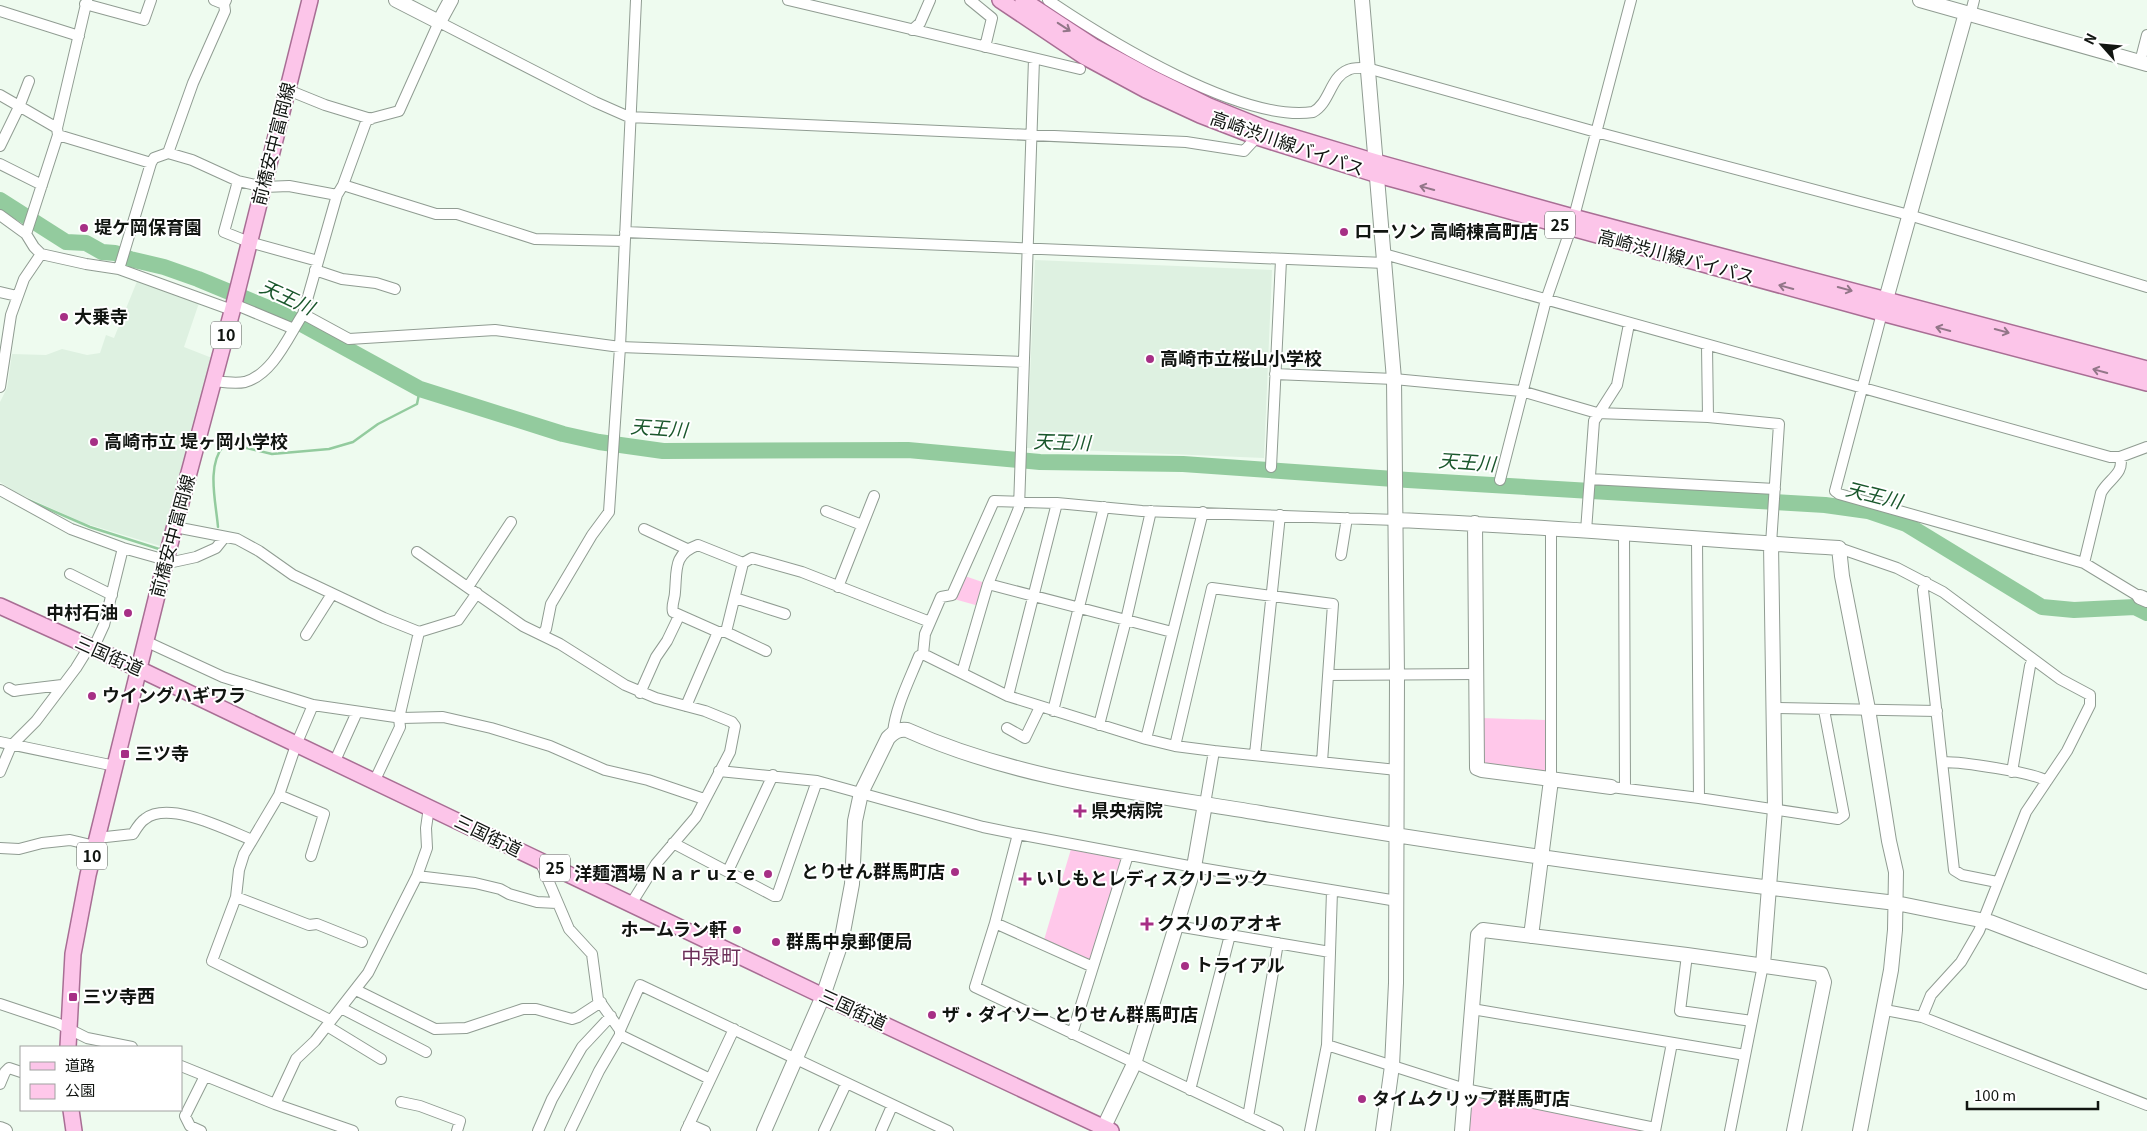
<svg xmlns="http://www.w3.org/2000/svg" width="2147" height="1131" viewBox="0 0 2147 1131" font-family="Georgia,'Noto Sans JP',serif">
  <style>
    .built { fill: #def1e1 }
    .green { fill: #ffc8ea }
    .lines { fill: none; stroke-linecap: round; stroke-linejoin: round }
    .stream { stroke: #93cb9e; stroke-width: 2.5 }
    .river { stroke: #93cb9e; stroke-width: 16 }
    .street-casing { stroke: #909c92; stroke-width: 12 }
    .secondary-casing { stroke: #909c92; stroke-width: 16 }
    .primary-casing { stroke: #a86e94; stroke-width: 18 }
    .street { stroke: #fff; stroke-width: 10 }
    .secondary { stroke: #fff; stroke-width: 14 }
    .primary { stroke: #fcc5e9; stroke-width: 15 }
    .oneway { stroke: #927688 }
    .poi-dot { fill: #a62f85; stroke: #fff; stroke-width: 2 }
    .labels { text-anchor: middle; stroke-width: 4; stroke-linejoin: round; paint-order: stroke }
    .shield { fill: #fff; stroke: #585b58; stroke-width: 1 }
    .shield-label { font-size: 16px; font-weight: bold; fill: #111511 }
    .street-label { font-size: 18px; fill: #111511; stroke: #fff }
    .poi-label { font-size: 18px; font-weight: bold; fill: #111511; stroke: #fff; text-anchor: start }
    .water-label { font-size: 19px; font-style: italic; fill: #1a572c; stroke: #fff }
    .quarter-label { font-size: 20px; fill: #6b2f58; stroke: #fff }
  </style>
  <rect width="100%" height="100%" fill="#eefbef"/>
  <!-- built -->
  <path class="built" d="M1035 260 1272 270 1264 458 1027 448Z
    M138 279 199 303 184 347 212 358 160 546 84 523 15 492 0 482V402L7 388 12 354 46 355 62 349 87 355 100 353 106 335 114 338Z"/>
  <!-- green -->
  <path class="green" d="M965 576 985 583 979 606 954 599Z
    M1482 718 1546 720 1547 769 1543 772 1484 764 1481 762Z
    M1071 849 1120 858 1123 862 1093 958 1086 960 1044 940Z
    M1470 1097 1655 1128V1131H1468Z"/>
  <g class="lines">
    <!-- stream -->
    <path class="stream" d="M28 500 90 527 159 549
      M218 527C216 502 206 466 224 445L230 444 272 454 329 449 353 442 378 424 417 404 420 389"/>
    <!-- river -->
    <path class="river" d="M0 200 66 242 86 243 102 252 115 253 130 259 164 267 198 279 285 315 420 389 563 434 599 442 663 451 908 450 1040 462 1183 464 1408 480 1825 505 1868 511 1906 524 2042 607 2074 610 2135 607 2147 613"/>
    <!-- street casing -->
    <g class="street-casing">
      <path id="street" d="M214 0 224 4 226 0
        M788 0 1080 69
        M970 0 992 18 985 47
        M1048 0C1107 40 1242 123 1313 112 1330 103 1330 77 1348 70 1353 67 1361 68 1367 68L1596 132 1909 215 2147 287
        M85 4 144 20 151 0
        M0 11 79 36
        M1966 13 1972 8 1974 0
        M912 30 920 23 930 0
        M2140 62 2147 35
        M288 90 325 105 371 119
        M0 95 57 128
        M58 135 151 163 154 158 168 153 192 160 238 181 264 187 289 186 337 195
        M0 146 19 107 29 81
        M168 153 193 83 225 11 224 4
        M0 164 42 185
        M238 181 224 232 249 242 318 261
        M343 185 436 214H457L535 239 624 241
        M0 215 26 234 34 247 41 254 86 264 119 269 232 310
        M625 232 1385 263
        M26 234 58 135 57 128 87 0
        M1384 254 2110 457H2120L2147 447
        M119 269 151 163
        M315 270 342 279 376 283 395 289
        M0 292 17 296
        M234 304 294 329
        M1882 313 1835 491 1839 494 2084 563 2140 597
        M303 314 349 339 495 330 620 347 1023 362
        M1707 346 1708 417
        M1275 374 1394 379 1521 391 1597 413 1708 417 1779 424 1771 544
        M213 381C223 382 235 384 245 382 273 374 288 337 303 314L337 195 343 185 366 122 369 119 399 111 439 22 595 102 629 117 1186 142 1244 151 1257 137
        M0 387 11 315 24 279 41 254
        M1271 467 1281 260
        M1590 479 1775 489
        M1500 480 1546 300 1571 228 1631 0
        M0 490 71 529 123 548 173 562 196 557 216 548 224 538
        M826 511 862 525
        M175 527 237 539 259 551 293 575 384 618 419 632 458 620 477 593
        M1551 528V780
        M644 529 687 549
        M1586 531 1594 421 1617 385 1629 324
        M1624 532 1625 789
        M1697 540 1699 798
        M1839 548 1897 568 1943 592 2060 679 2090 695V705L2067 751 2026 812 1979 931 1961 962 1931 995 1922 1017
        M417 552 523 626 560 644 625 685 656 698 705 711 732 722 735 726 730 752 696 817 656 864 631 904
        M1341 555 1347 518
        M2084 563 2101 493C2108 479 2125 474 2120 457
        M70 574 112 595
        M1926 582 1923 590 1954 870 1962 875 1997 882
        M988 584 1172 632
        M468 587 511 522
        M838 587 874 496
        M735 598 785 614
        M718 632 673 612C671 605 675 599 675 592 677 570 673 554 698 545L743 563
        M726 632 766 651
        M542 634 546 629 551 604 592 535 609 512 620 347 636 0
        M306 635 332 594
        M145 641 223 677 313 705 402 718 443 717 491 728 550 746 605 770 648 780 704 799
        M93 649 104 625 123 548
        M923 654 925 634 941 597 952 595 994 501 1057 503 1142 511 1396 520
        M962 673 988 584 1019 508 1034 59
        M1328 675 1476 674
        M9 688 14 691 20 690 62 685
        M640 693 656 657 667 641 679 616
        M1008 696 1057 503
        M313 705 296 745 279 795 244 854 239 870 236 897 212 961 330 1020
        M686 706 718 632H726L743 563 752 558 802 572 930 622
        M1774 708 1937 711
        M1053 711 1104 507
        M1099 725 1126 620 1151 511
        M1007 728 1025 738 1040 707
        M893 732C896 706 909 681 919 656L923 654 1008 696 1146 739 1175 746 1214 751 1397 770
        M1146 739 1203 512
        M0 742 115 766
        M1175 746 1212 588 1333 604 1322 762
        M1255 754 1280 515
        M1943 762C1962 762 2032 772 2047 781
        M334 763 357 712
        M719 771 817 781 983 827 1018 834 1194 867 1397 901
        M0 772 11 746 36 721 76 668 89 647
        M2012 772 2030 666 2033 659
        M374 782 400 727 399 718 419 632
        M1611 787 1699 798 1838 819 1844 815 1824 710
        M279 795 324 814 311 856
        M1205 804 1214 751
        M1018 834 995 923 975 987 1278 1131
        M97 838 133 834C136 829 140 822 145 819 169 800 227 830 252 840
        M673 843 774 896H777L817 781
        M0 848 19 849 42 843 70 840 95 846
        M540 861 569 929 592 954 598 999 620 1030V1035L710 1079
        M728 871 773 775
        M417 876 475 883 500 889 509 894 537 902 557 903
        M236 897 309 925 317 924 362 942
        M995 923 1093 967
        M1177 926 1330 952
        M1687 955 1680 1011 1752 1021
        M356 990 435 1029 466 1028 523 1009H536L572 1019 578 1017 601 1002
        M0 1004 57 1023 87 1038 132 1047
        M341 1008 426 1052
        M1472 1009 1745 1055
        M1885 1010 1922 1017 2147 1105
        M327 1026 381 1059
        M620 1030 640 985 948 1131
        M1072 1034 1128 855
        M1327 1045 1465 1089 1655 1128
        M181 1066 275 1104 353 1131
        M0 1084 5 1072 9 1068 21 1072
        M1190 1090 1230 935
        M401 1102 420 1106 460 1121 457 1131
        M275 1104 296 1059 315 1041 368 973 417 876 427 848 426 828 429 807
        M1248 1117 1278 943
        M689 1124 705 1131
        M201 1131 190 1126 185 1116 205 1076
        M538 1131 552 1099 582 1047 611 1016
        M570 1131 599 1071 620 1035
        M686 1131 734 1029
        M824 1131 846 1084
        M881 1131 892 1106
        M1310 1131 1327 1045 1332 891
        M1655 1131 1672 1043
        M1730 1131 1763 965"/>
    </g>
    <!-- secondary casing -->
    <g class="secondary-casing">
      <path id="secondary" d="M396 0 439 22 451 0
        M1362 0 1394 379 1397 676 1396 983 1392 1066 1383 1131
        M1920 0 2147 64
        M1883 310 1966 13
        M1396 520C1544 526 1691 539 1839 548L1842 576 1868 709 1889 841 1896 872 1895 930 1891 970 1860 1131
        M1475 523 1477 768 1482 770 1611 787
        M2140 597 2147 600
        M1531 936 1551 780
        M1763 965 1775 809 1771 544
        M0 1129 5 1131
        M764 1131 823 996 841 943 852 884 855 821 861 793 888 738C894 732 898 729 907 730 1018 780 1141 793 1260 813 1471 849 1683 878 1896 903L1990 922 2147 982
        M1102 1131 1134 1064 1194 867 1205 804
        M1462 1131 1478 935 1483 930 1687 955 1821 974 1824 982 1794 1131"/>
    </g>
    <!-- primary casing -->
    <g class="primary-casing">
      <path id="primary" d="M1000 0 1085 57 1146 90 1200 115 1257 137 1378 175 1882 313 2147 383
        M1023 0 1093 46 1154 79 1209 106 1266 129 1376 162 1573 217 2147 369
        M0 606 139 669 823 996 1111 1131
        M68 1047 73 954 88 875 166 559 234 304 310 0
        M71 1110 74 1131"/>
    </g>
    <!-- street -->
    <use href="#street" class="street"/>
    <!-- secondary -->
    <use href="#secondary" class="secondary"/>
    <!-- primary -->
    <use href="#primary" class="primary"/>
  </g>
  <!-- one-way arrows -->
  <defs><path id="oneway-shaft" d="M-6 0H5M1.5-3L5.5 0L1.5 3" fill="none" stroke-width="1.6" stroke-linecap="round" stroke-linejoin="round" transform="scale(1.25)"/></defs>
  <g class="oneway">
    <use href="#oneway-shaft" transform="translate(1064 27) rotate(33)"/>
    <use href="#oneway-shaft" transform="translate(1427 188) rotate(-165)"/>
    <use href="#oneway-shaft" transform="translate(1786 287) rotate(-165)"/>
    <use href="#oneway-shaft" transform="translate(1845 289) rotate(15)"/>
    <use href="#oneway-shaft" transform="translate(1943 329) rotate(-165)"/>
    <use href="#oneway-shaft" transform="translate(2002 331) rotate(15)"/>
    <use href="#oneway-shaft" transform="translate(2100 371) rotate(-165)"/>
  </g>
  <!-- markers -->
  <g class="poi-dot">
    <circle cx="84" cy="228" r="5"/>
    <circle cx="1344" cy="232" r="5"/>
    <circle cx="64" cy="317" r="5"/>
    <circle cx="1150" cy="359" r="5"/>
    <circle cx="94" cy="442" r="5"/>
    <circle cx="128" cy="613" r="5"/>
    <circle cx="92" cy="696" r="5"/>
    <rect x="120" y="749" width="10" height="10" rx="2.5"/>
    <path d="M1077.5 803.5h5v5h5v5h-5v5h-5v-5h-5v-5h5z"/>
    <circle cx="955" cy="872" r="5"/>
    <circle cx="768" cy="874" r="5"/>
    <path d="M1022.5 871.5h5v5h5v5h-5v5h-5v-5h-5v-5h5z"/>
    <path d="M1144.5 916.5h5v5h5v5h-5v5h-5v-5h-5v-5h5z"/>
    <circle cx="737" cy="930" r="5"/>
    <circle cx="776" cy="942" r="5"/>
    <circle cx="1185" cy="966" r="5"/>
    <rect x="68" y="992" width="10" height="10" rx="2.5"/>
    <circle cx="932" cy="1015" r="5"/>
    <circle cx="1362" cy="1099" r="5"/>
  </g>
  <g class="labels">
    <!-- shield labels -->
    <g class="shield">
      <rect x="1545" y="211.5" width="30" height="27" rx="4"/>
      <rect x="211" y="321.5" width="30" height="27" rx="4"/>
      <rect x="77" y="842.5" width="30" height="27" rx="4"/>
      <rect x="540" y="854.5" width="30" height="27" rx="4"/>
    </g>
    <g class="shield-label">
      <text x="1560" y="231">25</text>
      <text x="226" y="341">10</text>
      <text x="92" y="862">10</text>
      <text x="555" y="874">25</text>
    </g>
    <!-- street labels -->
    <g class="street-label">
      <text transform="translate(274 144) rotate(-76)" y="6">前橋安中富岡線</text>
      <text transform="translate(1287 144) rotate(19)" y="6">高崎渋川線バイパス</text>
      <text transform="translate(1676 257) rotate(15)" y="6">高崎渋川線バイパス</text>
      <text transform="translate(173 536) rotate(-75)" y="6">前橋安中富岡線</text>
      <text transform="translate(109 656) rotate(24)" y="6">三国街道</text>
      <text transform="translate(488 836) rotate(26)" y="6">三国街道</text>
      <text transform="translate(853 1010) rotate(25)" y="6">三国街道</text>
    </g>
    <!-- poi labels -->
    <g class="poi-label">
      <text x="94" y="234">堤ケ岡保育園</text>
      <text x="1354" y="238">ローソン 高崎棟高町店</text>
      <text x="74" y="323">大乗寺</text>
      <text x="1160" y="365">高崎市立桜山小学校</text>
      <text x="104" y="448">高崎市立 堤ヶ岡小学校</text>
      <text x="118" y="619" text-anchor="end">中村石油</text>
      <text x="102" y="702">ウイングハギワラ</text>
      <text x="135" y="760">三ツ寺</text>
      <text x="1091" y="817">県央病院</text>
      <text x="945" y="878" text-anchor="end">とりせん群馬町店</text>
      <text x="758" y="880" text-anchor="end">洋麺酒場 Ｎａｒｕｚｅ</text>
      <text x="1036" y="885">いしもとレディスクリニック</text>
      <text x="1157" y="930">クスリのアオキ</text>
      <text x="727" y="936" text-anchor="end">ホームラン軒</text>
      <text x="786" y="948">群馬中泉郵便局</text>
      <text x="1195" y="972">トライアル</text>
      <text x="83" y="1003">三ツ寺西</text>
      <text x="942" y="1021">ザ・ダイソー とりせん群馬町店</text>
      <text x="1372" y="1105">タイムクリップ群馬町店</text>
    </g>
    <!-- water labels -->
    <g class="water-label">
      <text transform="translate(287 297) rotate(25)" y="7">天王川</text>
      <text transform="translate(659 428) rotate(4)" y="7">天王川</text>
      <text transform="translate(1062 442) rotate(2)" y="7">天王川</text>
      <text transform="translate(1467 462) rotate(4)" y="7">天王川</text>
      <text transform="translate(1874 495) rotate(14)" y="7">天王川</text>
    </g>
    <!-- quarter labels -->
    <g class="quarter-label">
      <text x="711" y="964">中泉町</text>
    </g>
  </g>
  <!-- legend -->
  <rect x="20" y="1046" width="162" height="65" fill="#ffffff" stroke="#a0a1a0"/>
  <rect x="30" y="1062" width="25" height="8" fill="#fcc5e9" stroke="#a0a1a0"/>
  <text x="65" y="1071" font-size="15" fill="#111511">道路</text>
  <rect x="30" y="1084" width="25" height="15" fill="#ffc8ea" stroke="#a0a1a0"/>
  <text x="65" y="1096" font-size="15" fill="#111511">公園</text>
  <!-- north arrow -->
  <g transform="translate(2102 45) rotate(297)" stroke="#ffffff" stroke-width="4" paint-order="stroke">
  <path d="M0-4L9 19L0 12L-9 19Z" fill="#111511"/>
  <text y="-8" font-size="14" font-weight="bold" text-anchor="middle" fill="#111511">N</text>
  </g>
  <!-- scale -->
  <path d="M1967 1101v8h131v-8" fill="none" stroke="#111511" stroke-width="2.5"/>
  <text x="1974" y="1101" font-size="15" fill="#111511" stroke="#ffffff" stroke-width="4" paint-order="stroke">100 m</text>
</svg>
